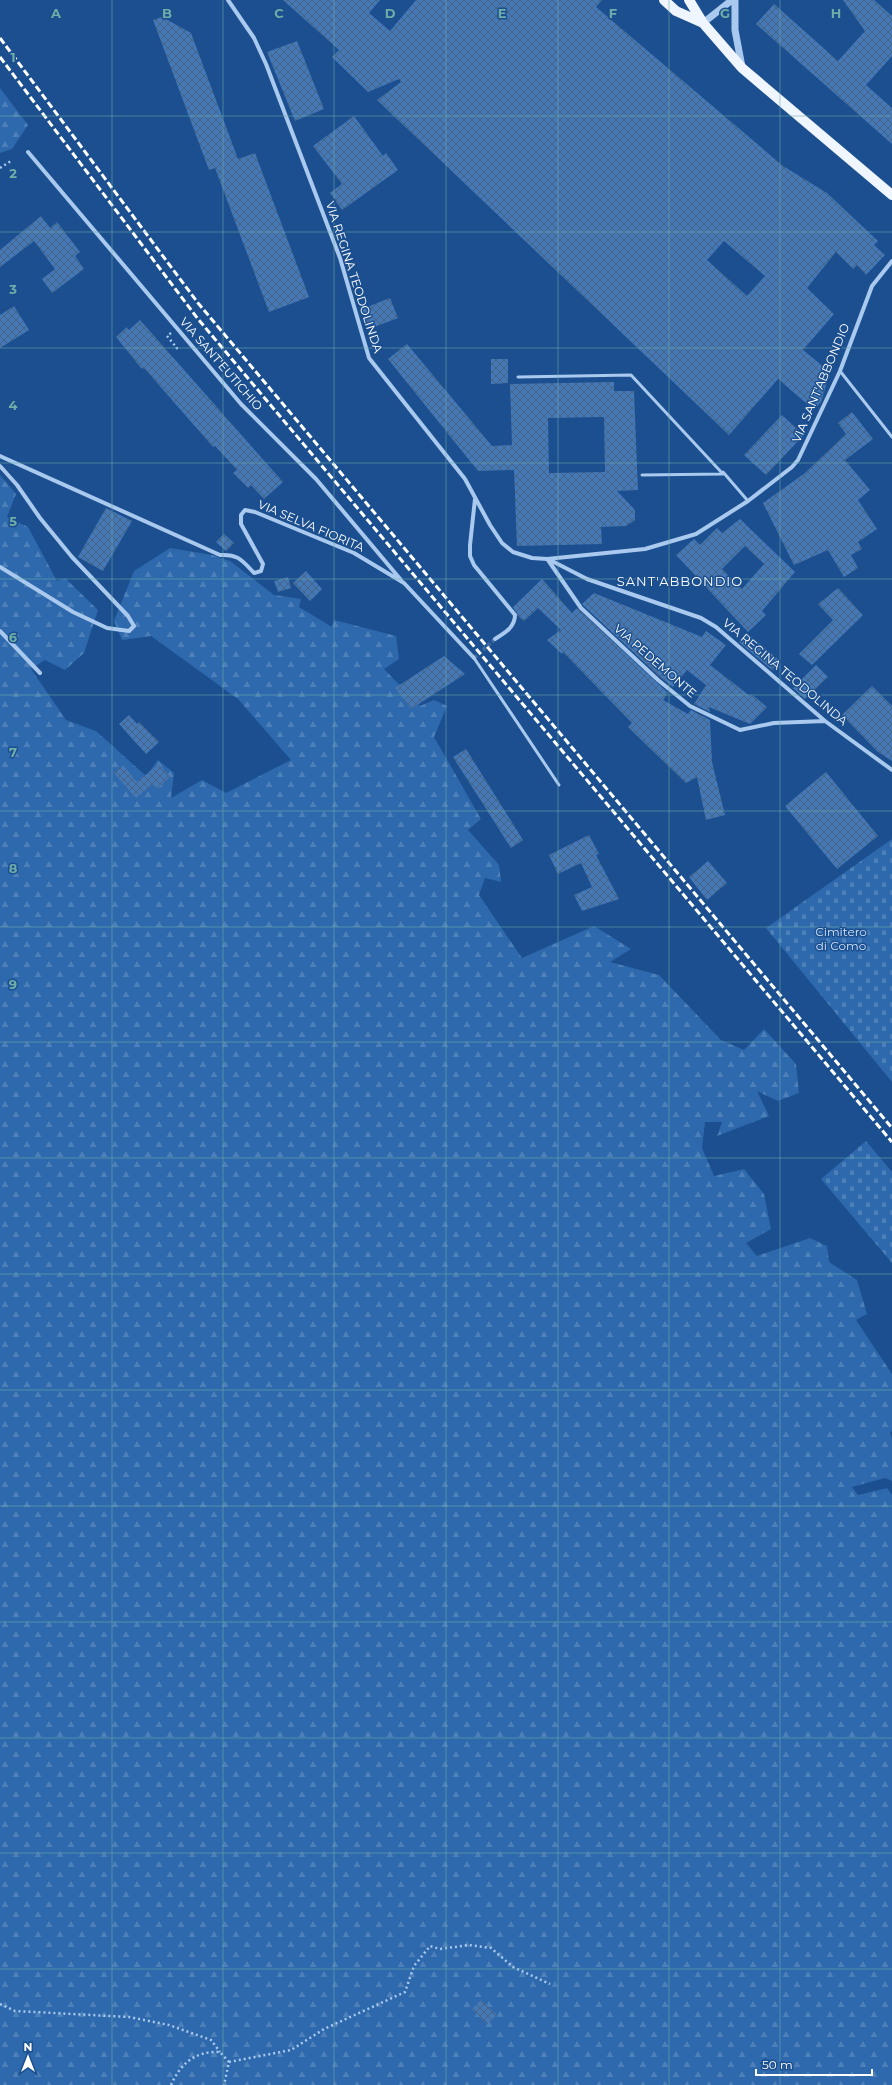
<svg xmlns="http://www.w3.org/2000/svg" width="892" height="2085" viewBox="0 0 892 2085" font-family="Montserrat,sans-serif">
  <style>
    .forest { fill: url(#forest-firs) }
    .cemetery { fill: url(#cemetery-stones) }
    .building { fill: url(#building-cross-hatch); fill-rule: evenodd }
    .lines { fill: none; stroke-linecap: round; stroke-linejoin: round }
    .minor-tunnel { stroke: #3d69a0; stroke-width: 4; stroke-dasharray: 4 2; stroke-linecap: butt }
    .path { stroke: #a9c9ee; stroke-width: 2.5; stroke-dasharray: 2 3; stroke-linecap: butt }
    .service { stroke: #a9c9ee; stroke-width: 3 }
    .minor { stroke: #a9c9ee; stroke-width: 4 }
    .tertiary { stroke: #a9c9ee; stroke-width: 7 }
    .primary { stroke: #f0f6ff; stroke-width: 10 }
    .rail { stroke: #fff; stroke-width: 3; stroke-dasharray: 7 3; stroke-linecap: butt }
    .grid { fill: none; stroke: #6fada8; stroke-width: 1; stroke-opacity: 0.55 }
    .labels { text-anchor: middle; stroke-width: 3; stroke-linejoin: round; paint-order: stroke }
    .street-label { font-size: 12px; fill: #fff; stroke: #1b4f8f }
    .park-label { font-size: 12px; fill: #cfe3fa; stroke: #1b4f8f }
    .neighbourhood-label { font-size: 13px; letter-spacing: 1px; fill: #fff; stroke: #1b4f8f }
    .grid-label { font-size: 13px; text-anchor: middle; font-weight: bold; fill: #6fada8; stroke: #1b4f8f; stroke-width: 3; stroke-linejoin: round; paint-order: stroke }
  </style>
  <defs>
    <pattern id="forest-firs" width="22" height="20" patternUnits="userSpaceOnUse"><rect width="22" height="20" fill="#2e69ad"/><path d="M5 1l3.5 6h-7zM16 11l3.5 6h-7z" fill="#4d80b9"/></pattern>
    <pattern id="cemetery-stones" width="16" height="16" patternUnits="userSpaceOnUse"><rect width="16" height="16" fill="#2e69ad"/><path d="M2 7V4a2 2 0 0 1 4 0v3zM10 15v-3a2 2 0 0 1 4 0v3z" fill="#4d80b9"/></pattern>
    <pattern id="building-cross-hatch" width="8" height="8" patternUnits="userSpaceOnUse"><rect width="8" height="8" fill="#4478b7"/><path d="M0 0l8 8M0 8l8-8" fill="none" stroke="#486282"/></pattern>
  </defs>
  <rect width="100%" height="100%" fill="#1b4f8f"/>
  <!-- forest -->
  <path class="forest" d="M0 88 28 125 12 149 0 153Z
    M0 475 16 494 7 517 28 527 57 581 65 578 98 610 84 653 65 670 45 660 31 669 66 720 96 731 146 776 158 760 174 773 171 798 202 780 226 793 291 760 238 699 151 636 122 640 114 621 134 571 170 548 212 555 230 561 274 595 301 599 299 607 332 627 334 620 396 636 399 659 384 669 420 706 434 700 447 706 434 737 481 819 468 830 499 865 501 882 485 878 479 895 522 958 594 926 631 949 610 962 659 975 721 1040 744 1050 764 1029 796 1064 799 1093 778 1101 757 1091 769 1116 717 1136 722 1122H705L702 1148 714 1176 744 1169 764 1194 771 1229 746 1243 757 1256 810 1238 827 1246 829 1262 857 1280 867 1314 856 1320 892 1374V1431L890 1432 892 1439V1481L885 1478 852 1487 858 1495 887 1488 892 1495V2085H0Z"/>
  <!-- cemetery -->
  <path class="cemetery" d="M892 839V1082L766 928Z
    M866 1141 892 1172V1263L821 1179Z"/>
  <!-- building -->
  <path class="building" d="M283 0H380L369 13 390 31 416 0H602L596 7 783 166 827 193 878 241 874 245 885 255 866 275 857 265 853 269 836 252 807 288 834 314 803 350 830 372 821 402 814 410 778 379 729 435 377 100 401 82 399 79 368 92 332 57 339 50ZM724 241 765 276 747 296 707 260Z
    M843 0H874L892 16V56L866 85 892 108V144L756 24 774 4 838 61 865 31Z
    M162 17 191 33 238 159 255 153 309 297 269 312 215 168 209 170 153 20Z
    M297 41 324 109 295 121 267 52Z
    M354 116 383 156 386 153 398 170 342 210 330 193 342 184 313 146Z
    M41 216 50 228 57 222 80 252 75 256 84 269 52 293 42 279 55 269 34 241 0 267V250Z
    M390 298 398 318 369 329 362 309Z
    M14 306 29 330 0 348V315Z
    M140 320 283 482 264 499 251 485 248 488 233 473 237 470 215 446 213 447 145 369 141 368 116 337 127 327 129 330Z
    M407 344 492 446 512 445 510 384 614 382V391H634L638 490 617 491 635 510V520L626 526 601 527 602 544 517 546 514 470 478 471 388 359ZM604 417 605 472 549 473 548 418Z
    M491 359H508V383L491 384Z
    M852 412 873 439 845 460 870 490 858 500 877 529 858 542 862 549 851 555 858 568 844 577 828 550 794 565 763 503 805 473 846 434 838 423Z
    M782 415 804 435 766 475 744 455Z
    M106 508 132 521 103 571 78 557Z
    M740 519 795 572 762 611 766 615 748 632 676 555 694 539 700 545 717 528 722 533ZM745 546 764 564 742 589 722 569Z
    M224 534 234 543 226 551 216 542Z
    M306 571 322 589 310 601 293 583Z
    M288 577 291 588 278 592 274 581Z
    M542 579 572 613 577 608 668 693 663 700 688 714 691 710 710 720 712 762 725 815 706 820 697 777 686 783 628 727 632 723 563 652 562 654 547 640 561 630 538 608 524 621 518 616 513 607Z
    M838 588 863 615 812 665 799 654 833 620 818 604Z
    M594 593 702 637 706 631 726 645 710 665 750 696 751 694 767 707 750 724 709 707 710 712 694 704 706 685 687 670 673 687 660 677 584 606 582 604Z
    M747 633 780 661 772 670 739 642Z
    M444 656 465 674 411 709 395 688Z
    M816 665 828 677 805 699 793 688Z
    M872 686 892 706V761L878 752 842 715Z
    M129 715 137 724 139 722 159 742 146 754 119 724Z
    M466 749 523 840 511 848 453 757Z
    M159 764 170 777 157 789 153 784 136 798 114 773 123 765 137 782Z
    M826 772 878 836 837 869 785 806Z
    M589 835 599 854 596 855 619 899 582 911 574 895 592 887 581 863 558 874 549 855Z
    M708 861 727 883 707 900 689 877Z
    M481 2000 497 2015 487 2024 472 2009Z"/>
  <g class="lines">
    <!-- minor-tunnel -->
    <path class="minor-tunnel" d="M474 658 495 639"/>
    <!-- path -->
    <path class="path" d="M0 168 11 161
      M171 333 167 336 177 348 174 350
      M0 2004 15 2011 129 2017 169 2025 211 2040 220 2052
      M229 2062 291 2050 324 2029 405 1992 414 1966 430 1946 440 1949 469 1945 491 1948 513 1967 550 1984
      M171 2085C181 2063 195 2051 220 2052L229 2062 224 2085"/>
    <!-- service -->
    <path class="service" d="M840 371 892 437
      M518 377 631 375 723 474V472L748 501
      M642 475 723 474
      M474 658 559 785"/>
    <!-- minor -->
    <path class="minor" d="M228 0 254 38 266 64 340 258 369 358 465 479 490 525 502 543 513 552 532 558 547 559 645 549 696 534 748 501 792 467 798 460 840 371 872 286 892 261
      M28 152 241 404 316 479 401 580
      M0 456 220 555C238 554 242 560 254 573L261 571 263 564 241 524V515L245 510 255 512 354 553 404 583 474 658
      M0 466 17 485 40 518 72 557 128 616 134 626 129 631 107 628 73 612 0 567
      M475 499 470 545V556L474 565 515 615C515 627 505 633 495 639
      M548 559 587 579 701 618 716 627 825 721 892 770
      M548 560 581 608 658 680 690 706 740 730 774 723 825 721
      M0 631 40 673"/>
    <!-- tertiary -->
    <path class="tertiary" d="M735 0V30L742 67
      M703 23 732 0"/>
    <!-- primary -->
    <path class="primary" d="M664 0 676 11 703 23
      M689 0 703 23 742 68 892 195"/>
    <!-- rail -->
    <path class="rail" d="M0 38 198 303 892 1128
      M0 57 198 319 892 1142"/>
  </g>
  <!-- grid -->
  <path class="grid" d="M112 0V2085M223 0V2085M334 0V2085M446 0V2085M558 0V2085M669 0V2085M780 0V2085M0 116H892M0 232H892M0 348H892M0 463H892M0 579H892M0 695H892M0 811H892M0 927H892M0 1042H892M0 1158H892M0 1274H892M0 1390H892M0 1506H892M0 1622H892M0 1738H892M0 1853H892M0 1969H892"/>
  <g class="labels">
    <!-- street labels -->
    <g class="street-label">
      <text transform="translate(354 277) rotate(72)" y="4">VIA REGINA TEODOLINDA</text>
      <text transform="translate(221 364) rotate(49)" y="4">VIA SANT'EUTICHIO</text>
      <text transform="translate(821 383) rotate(-67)" y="4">VIA SANT'ABBONDIO</text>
      <text transform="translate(311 526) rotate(23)" y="4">VIA SELVA FIORITA</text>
      <text transform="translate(655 661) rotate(41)" y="4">VIA PEDEMONTE</text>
      <text transform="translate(785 672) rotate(40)" y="4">VIA REGINA TEODOLINDA</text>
    </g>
    <!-- park labels -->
    <g class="park-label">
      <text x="841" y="936">Cimitero<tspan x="841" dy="14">di Como</tspan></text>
    </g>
    <!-- neighbourhood labels -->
    <g class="neighbourhood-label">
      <text x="680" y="586">SANT'ABBONDIO</text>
    </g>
  </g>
  <g class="grid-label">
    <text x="56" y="18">A</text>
    <text x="167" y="18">B</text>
    <text x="279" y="18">C</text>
    <text x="390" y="18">D</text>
    <text x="502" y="18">E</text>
    <text x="613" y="18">F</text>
    <text x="725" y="18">G</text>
    <text x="836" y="18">H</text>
    <text x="13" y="62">1</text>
    <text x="13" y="178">2</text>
    <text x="13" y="294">3</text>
    <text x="13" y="410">4</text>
    <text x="13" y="526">5</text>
    <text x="13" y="642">6</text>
    <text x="13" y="757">7</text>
    <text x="13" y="873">8</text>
    <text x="13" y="989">9</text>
  </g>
  <!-- north arrow -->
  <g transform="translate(28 2057)" stroke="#1b4f8f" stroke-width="3" paint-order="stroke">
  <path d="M0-3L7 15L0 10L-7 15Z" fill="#ffffff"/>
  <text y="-6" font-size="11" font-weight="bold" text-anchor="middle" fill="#ffffff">N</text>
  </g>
  <!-- scale -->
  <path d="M756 2069v6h116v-6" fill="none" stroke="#ffffff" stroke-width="2"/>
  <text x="762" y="2069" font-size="12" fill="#ffffff" stroke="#1b4f8f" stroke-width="3" paint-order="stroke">50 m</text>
</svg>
